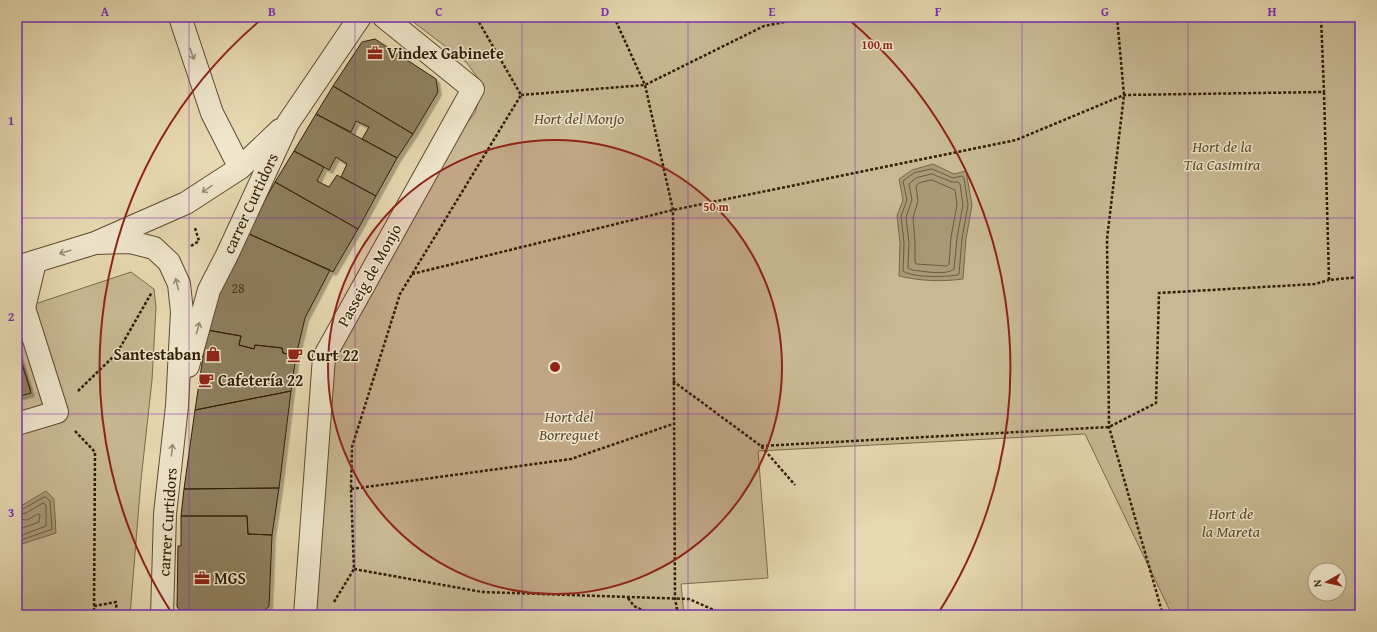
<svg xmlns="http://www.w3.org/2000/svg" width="1377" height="632" viewBox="0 0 1377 632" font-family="'Gentium Book Plus',serif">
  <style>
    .green { fill: #c8b994; stroke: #7c6b4c; fill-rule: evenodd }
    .water { fill: #a99977; stroke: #796749 }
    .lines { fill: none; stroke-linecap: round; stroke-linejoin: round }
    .shore { stroke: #6c5b3e; stroke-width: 1 }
    .building { fill: #8f7f5e; stroke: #301d05; filter: url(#shadow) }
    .street-casing { stroke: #5e4c30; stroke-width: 24 }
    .path { stroke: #301d05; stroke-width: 2.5; stroke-dasharray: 3 2; stroke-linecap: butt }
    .street { stroke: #efe6cc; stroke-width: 22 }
    .oneway { stroke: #998c72 }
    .grid { fill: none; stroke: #7b2cbf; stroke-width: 1; stroke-opacity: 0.55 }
    .ring { fill: none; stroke: #8f2418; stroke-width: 2 }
    .labels { text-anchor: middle; stroke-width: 3; stroke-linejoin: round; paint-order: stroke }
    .number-label { font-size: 14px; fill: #48361b }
    .poi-label { font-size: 16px; font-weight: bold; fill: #301d05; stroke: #efe6cc; text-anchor: start }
    .park-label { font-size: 16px; font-style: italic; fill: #5e4c30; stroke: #efe6cc }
    .street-label { font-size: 16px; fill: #301d05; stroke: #efe6cc }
    .centre { fill: #8f2418; stroke: #efe6cc; stroke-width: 2 }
    .ring-label { font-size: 12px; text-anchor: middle; font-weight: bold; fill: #8f2418; stroke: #efe6cc; stroke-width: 3; stroke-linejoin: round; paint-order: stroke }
    .neatline { fill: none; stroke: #7b2cbf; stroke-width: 1.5 }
    .grid-label { font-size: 13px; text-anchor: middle; font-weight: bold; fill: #7b2cbf }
  </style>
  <defs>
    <filter id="shadow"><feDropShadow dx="3.5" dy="3.5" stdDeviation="0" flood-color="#0004"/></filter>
  </defs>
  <rect width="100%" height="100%" fill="#e7d9b1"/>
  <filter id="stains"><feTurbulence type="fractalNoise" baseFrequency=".005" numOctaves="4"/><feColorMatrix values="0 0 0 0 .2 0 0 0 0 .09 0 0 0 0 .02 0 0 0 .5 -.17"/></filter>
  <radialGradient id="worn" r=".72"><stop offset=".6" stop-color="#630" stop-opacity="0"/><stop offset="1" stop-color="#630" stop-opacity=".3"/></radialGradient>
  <!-- green -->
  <path class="green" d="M407 17H1360V615H1172L1085 434 758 451 768 578 681 584 684 615H320L313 605 335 353 434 164 475 113 483 85 467 63ZM1315 570H1339V594H1315Z
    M131 272 154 289 156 308 152 380 141 480 130 615H17V394L31 390 17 347V310Z"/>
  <!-- water -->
  <path class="water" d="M933 164 954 174 966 171 972 205 966 239 963 279C940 282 921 281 899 276L900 243 897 216 903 200 899 179 912 170Z
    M19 452 21 506 46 491 54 499 56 533 22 544 21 557 17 555V453Z"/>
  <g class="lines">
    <!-- shore -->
    <path class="shore" d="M932 169 953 178 962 176 964 178 968 205 962 238 959 274 958 275C945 277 913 278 903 271L904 243 901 216 907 200 903 181 914 173Z
      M932 174 952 182H958L960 184 963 205 957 238 954 269C946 276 923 271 912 270L908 268 909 243 906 217 912 200 909 184 916 178Z
      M932 180 955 190 957 205 951 237 949 264 947 266 916 264 915 262V243L913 218 918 201 916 186 919 183Z
      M17 502 18 507 23 509 44 497H46L50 501 52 529 50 530 21 540 19 543 17 552
      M17 513 21 514 26 513 43 503 46 505V526L17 537
      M17 519 27 520 38 514 40 515 39 522 17 530"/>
  </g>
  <!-- building -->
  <path class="building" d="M375 39 436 79 438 92 413 134 333 86 362 42Z
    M333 86 413 134 397 158 362 139 369 127 356 121 351 132 316 114Z
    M316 114 397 158 376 196 341 177 347 164 336 157 329 170 294 151Z
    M294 151 324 167 317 181 329 187 337 175 376 196 358 229 275 182Z
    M275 182 358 229 333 272 247 233Z
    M247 233 330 270 305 318 296 356 283 353 282 348 255 345 254 349 239 345 241 336 207 330 225 273Z
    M207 330 241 336 239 345 254 349 255 345 282 348 283 353 296 356 291 391 195 410Z
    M17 348 31 393 17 397Z
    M291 391 279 488 184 489 195 410Z
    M279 488 272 535 248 534 247 516H181L184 489Z
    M181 516H247L248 534 272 535 269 606 261 615H185L177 607 178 546H181Z"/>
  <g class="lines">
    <!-- street casing -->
    <g class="street-casing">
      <path id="street" d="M180 17 212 113 240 168
        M95 243 130 242 154 248 169 262 179 284 182 312 177 406 165 514 162 615
        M17 267 95 243 186 203 240 168 280 130
        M188 366 209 290 227 255 288 123 360 17
        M17 424 57 412 24 308 35 262
        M305 615 324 357 473 89 384 17"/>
    </g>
    <!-- path -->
    <path class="path" d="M614 17 645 85 673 210 675 598 678 615
      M1117 17 1124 95 1107 239 1109 427 1163 615
      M1324 92 1329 280 1360 277
      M521 95 645 85 764 26 810 17
      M191 246 199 241 195 228
      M412 274 673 210 1016 140 1124 95 1324 92 1321 17
      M673 381 761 446 795 485
      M78 391 117 353 152 292
      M75 431 95 452 94 615
      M761 446 1109 427 1156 403 1159 293 1315 284 1329 280
      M351 489 571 459 673 424
      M354 569 482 592 689 599 716 611
      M628 598 634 606 652 615
      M334 602 354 569 351 489 352 447 400 294 521 95 476 17
      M94 606 116 602 117 615
      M1117 615 1162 611"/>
    <!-- street -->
    <use href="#street" class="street"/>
  </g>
  <!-- one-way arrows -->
  <defs><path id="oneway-shaft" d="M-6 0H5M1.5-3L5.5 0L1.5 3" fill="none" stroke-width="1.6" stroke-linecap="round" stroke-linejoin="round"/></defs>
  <g class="oneway">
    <use href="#oneway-shaft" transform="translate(192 54) rotate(71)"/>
    <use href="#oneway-shaft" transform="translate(207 189) rotate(146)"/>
    <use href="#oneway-shaft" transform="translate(65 252) rotate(163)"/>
    <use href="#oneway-shaft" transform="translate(177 284) rotate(-105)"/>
    <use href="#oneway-shaft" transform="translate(198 328) rotate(-75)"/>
    <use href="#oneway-shaft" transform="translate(172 450) rotate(-84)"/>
  </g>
  <!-- grid -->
  <path class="grid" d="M189 17V615M355 17V615M522 17V615M688 17V615M855 17V615M1022 17V615M1188 17V615M17 218H1360M17 414H1360"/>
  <!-- distance rings -->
  <circle cx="555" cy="367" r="227" fill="#8f2418" fill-opacity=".12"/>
  <g class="ring">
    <circle cx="555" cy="367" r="227"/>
    <path d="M173 615A455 455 0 0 1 263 18M847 18A455 455 0 0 1 937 615"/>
  </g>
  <!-- icons -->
  <defs>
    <g id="office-bare" transform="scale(1.2)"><path d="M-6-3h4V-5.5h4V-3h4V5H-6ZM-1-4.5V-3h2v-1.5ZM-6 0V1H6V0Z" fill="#8f2418" stroke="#efe6cc" stroke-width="2.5" paint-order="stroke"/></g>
    <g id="shop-bare" transform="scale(1.2)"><path d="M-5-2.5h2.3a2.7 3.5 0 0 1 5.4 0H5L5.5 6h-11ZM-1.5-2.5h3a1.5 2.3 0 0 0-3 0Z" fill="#8f2418" stroke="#efe6cc" stroke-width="2.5" paint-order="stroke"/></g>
    <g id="cafe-bare" transform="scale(1.2)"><path d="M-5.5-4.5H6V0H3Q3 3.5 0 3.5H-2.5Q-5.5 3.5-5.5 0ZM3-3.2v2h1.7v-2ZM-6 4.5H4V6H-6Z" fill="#8f2418" stroke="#efe6cc" stroke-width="2.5" paint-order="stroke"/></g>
  </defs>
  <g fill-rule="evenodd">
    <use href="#office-bare" x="375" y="53"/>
    <use href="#shop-bare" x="213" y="354"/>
    <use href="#cafe-bare" x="295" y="355"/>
    <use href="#cafe-bare" x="206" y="380"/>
    <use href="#office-bare" x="202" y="578"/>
  </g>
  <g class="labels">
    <!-- number labels -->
    <g class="number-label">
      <text x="238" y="293">28</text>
    </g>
    <!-- poi labels -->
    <g class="poi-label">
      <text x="387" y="59">Vindex Gabinete</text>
      <text x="201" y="360" text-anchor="end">Santestaban</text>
      <text x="307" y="361">Curt 22</text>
      <text x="218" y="386">Cafetería 22</text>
      <text x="214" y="584">MGS</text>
    </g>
    <!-- park labels -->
    <g class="park-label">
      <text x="579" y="124">Hort del Monjo</text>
      <text x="1222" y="152">Hort de la<tspan x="1222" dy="18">Tia Casimira</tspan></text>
      <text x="569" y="422">Hort del<tspan x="569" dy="18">Borreguet</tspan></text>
      <text x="1231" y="519">Hort de<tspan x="1231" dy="18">la Mareta</tspan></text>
    </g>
    <!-- street labels -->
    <g class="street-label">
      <text transform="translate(250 203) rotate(-65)" y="6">carrer Curtidors</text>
      <text transform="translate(369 275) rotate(-61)" y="6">Passeig de Monjo</text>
      <text transform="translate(167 522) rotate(-86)" y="6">carrer Curtidors</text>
    </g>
  </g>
  <circle cx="555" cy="367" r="6" class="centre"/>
  <g class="ring-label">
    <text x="877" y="49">100 m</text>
    <text x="716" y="211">50 m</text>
  </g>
  <!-- margin -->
  <rect width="1377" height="632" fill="none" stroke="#e7d9b1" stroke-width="44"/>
  <!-- north arrow -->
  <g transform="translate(1327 582) rotate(262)"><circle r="19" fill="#efe6cc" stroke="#a3967c"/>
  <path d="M0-3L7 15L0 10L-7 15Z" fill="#8f2418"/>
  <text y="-6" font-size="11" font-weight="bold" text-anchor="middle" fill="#301d05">N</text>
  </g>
  <rect x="22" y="22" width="1333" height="588" class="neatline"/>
  <g class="grid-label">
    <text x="105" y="16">A</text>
    <text x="272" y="16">B</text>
    <text x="439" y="16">C</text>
    <text x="605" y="16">D</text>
    <text x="772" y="16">E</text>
    <text x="938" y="16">F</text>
    <text x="1105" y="16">G</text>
    <text x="1272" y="16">H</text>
    <text x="11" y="125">1</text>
    <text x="11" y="321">2</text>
    <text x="11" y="517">3</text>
  </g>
  <rect width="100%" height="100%" filter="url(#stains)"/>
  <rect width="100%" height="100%" fill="url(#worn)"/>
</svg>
